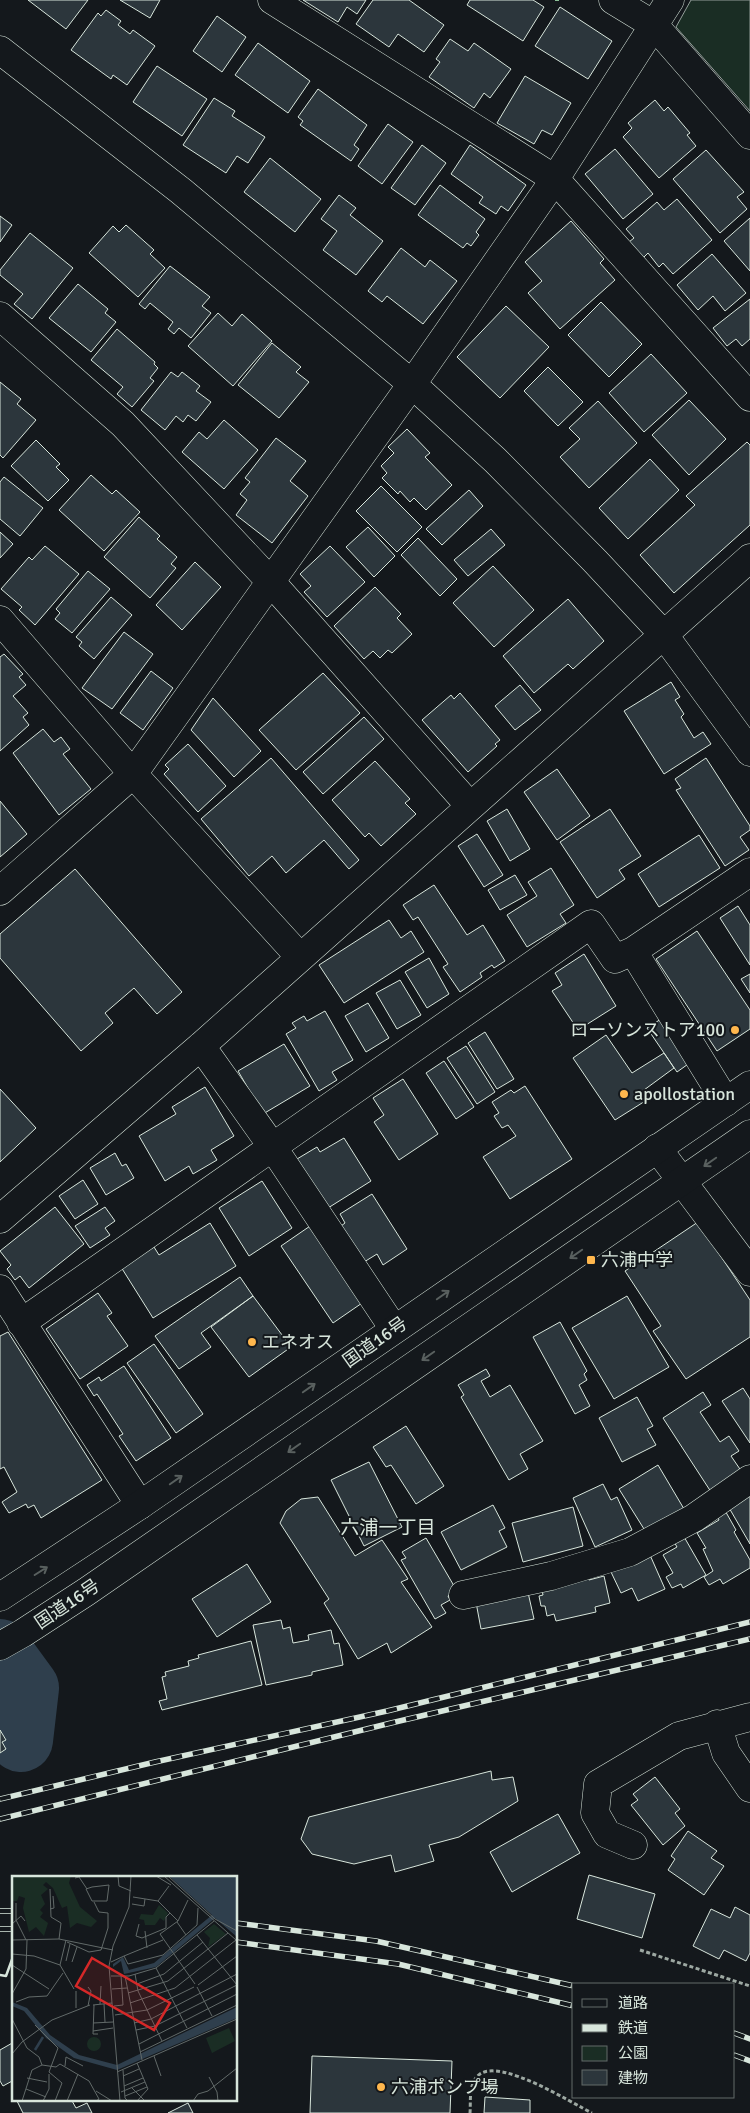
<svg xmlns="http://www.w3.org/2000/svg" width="750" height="2113" viewBox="0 0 750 2113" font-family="Signika,'Noto Sans JP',sans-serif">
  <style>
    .green { fill: #1a2d24; stroke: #939e99 }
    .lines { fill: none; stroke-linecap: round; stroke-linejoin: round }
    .river { stroke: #2f3f4d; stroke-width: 64 }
    .building { fill: #2c363c; stroke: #d8e6dc }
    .minor-casing { stroke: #d8e6dc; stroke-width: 29 }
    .highway-casing { stroke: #d8e6dc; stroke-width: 29 }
    .path { stroke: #9da8a2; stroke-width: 3; stroke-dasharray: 4 2.5; stroke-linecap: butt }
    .minor { stroke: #14181c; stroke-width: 28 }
    .highway { stroke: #14181c; stroke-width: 28 }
    .rail-casing { stroke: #d8e6dc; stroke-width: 5.5 }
    .rail { stroke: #14181c; stroke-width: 4; stroke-dasharray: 11; stroke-linecap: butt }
    .hedge { stroke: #8ac095; stroke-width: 4; stroke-dasharray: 2.5 4; stroke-linecap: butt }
    .wall { stroke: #d8e6dc; stroke-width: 2.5 }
    .oneway { stroke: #59605f }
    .poi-dot { fill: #ffb74d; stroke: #14181c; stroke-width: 2 }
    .labels { text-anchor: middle; stroke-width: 4; stroke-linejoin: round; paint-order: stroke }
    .poi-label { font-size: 18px; fill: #d8e6dc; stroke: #14181c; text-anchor: start }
    .street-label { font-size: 18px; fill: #d8e6dc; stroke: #14181c }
    .neighbourhood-label { font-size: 19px; fill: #d8e6dc; stroke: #14181c }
    .inset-river { fill: none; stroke: #2f3f4d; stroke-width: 2.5 }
    .inset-road { fill: none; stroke: #626a69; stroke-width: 1 }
    .view { fill: #d62828; fill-opacity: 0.15; stroke: #d62828; stroke-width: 2.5 }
    .inset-edge { fill: none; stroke: #d8e6dc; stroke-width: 2.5 }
  </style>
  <rect width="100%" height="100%" fill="#14181c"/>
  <!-- green -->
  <path class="green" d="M691 0H750V111L676 27Z"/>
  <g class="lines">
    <!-- river -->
    <path class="river" d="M0 1651 27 1688 21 1740"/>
  </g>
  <!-- building -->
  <path class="building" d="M28 0H88L66 29Z
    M120 0H160L150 18Z
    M303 0H366L357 14 347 7 338 22Z
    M373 0H409L444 25 424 52 398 34 389 47 356 24Z
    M470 0H533L544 7 523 41 467 5Z
    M560 7 612 41 588 79 535 46Z
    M106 10 121 21 118 25 130 34 133 30 155 46 127 85 113 75 111 79 71 50 98 13 101 16Z
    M217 16 246 37 222 72 193 51Z
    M450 39 468 51 474 43 511 69 490 98 484 93 474 108 429 77 440 62 436 59Z
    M258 43 310 81 288 113 235 75Z
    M157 66 207 99 182 136 133 102Z
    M525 76 571 103 552 135 542 130 534 144 497 123Z
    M318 89 367 125 354 145 359 149 351 161 300 125 303 121 298 117Z
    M214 98 235 111 232 116 265 137 248 163 237 156 226 173 183 145Z
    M655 100 664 111 668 107 690 133 687 135 696 146 659 178 623 137 632 128 628 123Z
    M388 124 413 142 382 184 358 166Z
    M422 145 446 163 415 205 391 188Z
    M470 145 526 185 508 211 501 206 496 214 479 203 483 197 451 174Z
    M615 149 653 194 623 219 585 174Z
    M706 150 744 192 737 197 747 209 720 233 673 179Z
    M270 158 321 199 295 232 244 192Z
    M440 185 485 219 476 232 479 235 471 246 467 243 463 248 418 215Z
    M339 195 356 208 350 215 383 241 356 275 323 250 337 231 321 219Z
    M677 199 712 240 673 274 663 263 659 267 648 253 643 258 629 242 634 238 626 229 657 202 664 210Z
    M0 216 12 225 0 242Z
    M750 218V271L724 241Z
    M571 221 604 259 600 263 615 280 560 329 528 293 542 281 525 262Z
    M126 225 154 250 150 254 165 268 138 297 89 253 113 226 119 232Z
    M30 233 73 268 32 319 14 304 23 294 0 275V270Z
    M401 248 425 267 430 260 457 281 423 324 387 296 382 302 368 291Z
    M712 254 746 293 725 311 713 296 698 310 677 285Z
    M170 266 210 297 202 306 211 313 191 338 179 328 174 334 168 329 173 322 150 303 145 309 139 304Z
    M78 284 108 309 105 313 116 322 91 352 49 318Z
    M750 299V339L742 346 736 339 727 346 713 328Z
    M601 302 642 344 609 377 568 335Z
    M506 306 549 347 500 398 457 357Z
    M218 313 232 326 242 314 272 341 233 386 188 346Z
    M117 329 155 362 154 364 158 368 150 378 154 381 132 407 117 394 123 387 91 360Z
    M272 343 301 367 296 372 309 382 279 418 238 385Z
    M651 354 687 393 644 432 609 393Z
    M548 367 583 402 558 426 524 391Z
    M171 372 178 377 182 372 200 386 196 391 211 402 196 421 188 415 183 422 176 416 165 430 141 410Z
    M0 382 21 399 17 404 36 420 3 458 0 455Z
    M689 400 726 439 689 475 652 435Z
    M598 401 637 443 589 488 560 457 580 439 569 428Z
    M224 420 258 450 224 489 182 452 199 432 207 439Z
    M407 429 430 453 425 457 452 485 426 510 414 498 410 502 400 491 398 494 382 478 387 473 381 466 394 453 388 447Z
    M276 438 306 461 290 481 308 496 272 543 236 515 247 500 240 494 250 482 245 478Z
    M36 440 60 464 56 467 69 480 48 501 11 466Z
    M747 442 750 445V525L674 593 640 555 695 505 686 496Z
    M650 459 679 490 628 539 599 508Z
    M91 475 112 494 116 490 140 512 104 551 59 510Z
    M4 477 43 508 20 536 0 519V482Z
    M381 486 422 527 397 552 356 511Z
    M469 490 483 506 442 545 426 529Z
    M139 517 160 536 157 539 177 557 171 564 176 568 150 598 104 557Z
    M368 527 395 556 374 577 346 547Z
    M491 529 505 545 468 576 454 560Z
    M0 532 13 544 0 558Z
    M418 538 457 579 440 596 401 555Z
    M45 546 79 574 35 625 19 610 22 607 1 589 29 557 32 560Z
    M330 546 365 582 327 617 304 592 311 586 300 574Z
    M195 562 221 587 182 630 156 605Z
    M493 566 534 610 494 647 453 603Z
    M88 571 110 589 72 633 55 619 60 613 56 609Z
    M375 587 401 614 397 618 412 634 392 653 388 650 380 658 373 651 364 659 334 626Z
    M111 597 132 615 94 659 79 646 82 642 76 637Z
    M568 599 604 641 573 669 568 664 534 693 503 656Z
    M124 632 153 654 112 709 82 688Z
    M4 654 23 674 19 677 26 685 13 696 28 713 23 717 29 725 0 751V657Z
    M151 671 173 688 143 730 120 713Z
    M323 673 360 713 296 770 259 730Z
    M671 682 680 697 675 700 684 714 681 717 694 738 703 732 711 744 664 774 624 711Z
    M520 685 541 710 515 730 495 706Z
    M460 693 500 740 495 744 497 746 468 772 422 720 451 695 454 699Z
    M213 698 261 751 234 777 191 730Z
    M364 717 384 739 323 794 303 772Z
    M43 729 54 742 61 737 70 749 63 754 91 789 59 815 13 753Z
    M188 744 226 786 198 812 164 774 169 769 165 765Z
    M271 758 359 860 349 869 324 840 286 873 272 856 249 876 201 819Z
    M706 758 750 826V830L740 837 749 850 725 866 676 790 681 788 675 779Z
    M375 761 410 799 405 803 416 814 381 846 369 833 365 837 332 800Z
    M557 769 590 816 557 840 524 792Z
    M0 801 27 834 0 857Z
    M507 809 530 849 510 861 487 821Z
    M610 809 641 856 619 870 625 879 597 898 560 842Z
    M477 834 503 875 484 887 458 846Z
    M699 835 720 868 659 907 638 874Z
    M551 868 574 905 560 914 566 923 527 947 507 915 537 896 528 882Z
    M75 869 182 992 157 1014 134 988 105 1013 113 1023 81 1051 0 958V934Z
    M515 875 527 895 500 910 488 890Z
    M434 885 467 935 483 925 505 961 494 968 492 965 480 973 482 977 460 992 443 967 448 964 418 917 413 920 403 905Z
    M738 906 750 925V965L720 918Z
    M389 920 401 938 411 931 424 952 344 1003 319 965Z
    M697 931 750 1010V1029L717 1051 656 959Z
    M584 954 616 1006 578 1030 552 991 562 985 555 973Z
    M429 958 449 994 427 1008 405 972Z
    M750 974V993L741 979Z
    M400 980 421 1015 397 1029 376 993Z
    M368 1003 389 1038 366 1052 345 1016Z
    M325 1011 353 1060 332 1072 337 1080 319 1091 286 1034 296 1028 292 1023 304 1016 307 1021Z
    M661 1019 691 1062 677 1072 647 1028Z
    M485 1032 514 1079 497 1089 468 1043Z
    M606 1035 632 1073 664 1053 674 1068 644 1090 650 1098 615 1120 573 1058Z
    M284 1044 310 1086 263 1114 238 1071Z
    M466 1046 495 1092 477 1104 447 1058Z
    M444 1061 474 1107 456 1119 426 1073Z
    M403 1079 438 1134 399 1160 374 1122 384 1115 373 1098Z
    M525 1086 572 1159 510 1199 483 1157 516 1136 508 1125 502 1128 494 1116 499 1113 492 1102 511 1090 514 1093Z
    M205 1087 234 1136 211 1150 217 1160 193 1174 189 1166 165 1181 139 1136 176 1114 172 1107Z
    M0 1089 36 1128 0 1162Z
    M344 1138 371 1181 328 1208 297 1159 317 1147 320 1152Z
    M115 1153 122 1166 126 1164 134 1178 106 1195 90 1168Z
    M83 1180 98 1204 75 1219 59 1196Z
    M262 1181 292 1228 249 1256 219 1208Z
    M372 1194 407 1249 383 1265 377 1254 364 1262 341 1226 345 1223 340 1214Z
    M55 1207 84 1244 29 1288 20 1276 15 1280 7 1269 11 1265 0 1251Z
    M105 1207 115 1221 105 1228 110 1235 90 1248 75 1226Z
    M698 1222 750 1300V1337L686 1379 653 1331 661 1326 625 1271Z
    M210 1223 236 1266 153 1318 121 1267 154 1247 159 1255Z
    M313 1224 365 1301 333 1323 281 1246Z
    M240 1277 253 1296 201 1333 211 1347 179 1369 155 1336Z
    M98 1293 112 1313 107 1316 128 1346 80 1379 46 1329Z
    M253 1296 291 1347 249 1377 211 1327Z
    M627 1296 669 1367 614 1399 572 1328Z
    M560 1322 587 1371 584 1374 587 1380 579 1385 590 1406 575 1414 533 1337Z
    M8 1332 102 1480 41 1518 34 1505 28 1508 26 1504 9 1513 2 1502 17 1492 4 1467 0 1469V1336Z
    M154 1344 203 1414 176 1433 127 1363Z
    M124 1366 171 1438 136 1461 119 1436 123 1434 97 1394 94 1396 87 1385 99 1377 101 1381Z
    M486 1369 490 1376 481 1381 490 1397 510 1385 543 1441 520 1454 528 1469 509 1480 461 1397 464 1395 458 1385Z
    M743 1388 750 1399V1443L722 1401Z
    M703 1392 711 1405 700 1412 720 1442 729 1436 739 1451 731 1456 744 1475 713 1495 663 1418Z
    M637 1397 653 1426 647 1429 656 1445 622 1462 599 1418Z
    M406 1426 444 1486 416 1504 391 1465 386 1467 373 1447Z
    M369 1462 402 1527 364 1546 331 1480Z
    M658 1465 687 1514 649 1537 619 1489Z
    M603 1484 611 1500 617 1497 632 1530 595 1547 573 1498Z
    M750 1493V1544L728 1506Z
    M318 1497 355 1556 382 1540 408 1579 401 1582 432 1627 391 1653 387 1643 358 1659 324 1603 329 1599 280 1523 286 1511 301 1499Z
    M493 1505 505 1528 499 1531 507 1547 461 1570 441 1532Z
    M573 1507 583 1546 523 1562 512 1523Z
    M723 1507 736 1530 734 1532 750 1560V1568L723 1584 720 1579 709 1585 704 1577 713 1571 703 1549 706 1548 697 1533 719 1520 715 1512Z
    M683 1535 706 1575 683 1588 681 1584 672 1588 666 1577 673 1573 663 1555 677 1547 673 1540Z
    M426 1538 457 1591 448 1596 450 1600 441 1605 446 1613 435 1619 401 1560 406 1558 402 1552Z
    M650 1555 665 1589 638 1601 632 1588 621 1593 611 1572Z
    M247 1564 271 1602 217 1637 192 1599Z
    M588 1575 589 1580 604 1576 610 1603 595 1607 596 1612 556 1621 554 1614 547 1616 545 1606H541L539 1596 543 1595 541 1586Z
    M527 1588 534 1619 481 1629 475 1597Z
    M281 1620 283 1629 290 1627 293 1643 309 1640 308 1635 331 1630 334 1644 339 1643 343 1665 312 1672V1675L266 1685 253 1625Z
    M251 1641 262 1685 162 1710 159 1701 167 1699 162 1677 166 1676 165 1672 189 1666 188 1661 199 1658 198 1655Z
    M0 1730 6 1740 2 1742 6 1749 0 1753Z
    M491 1771 492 1780 513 1777 518 1801 459 1837 429 1845 434 1861 395 1872 391 1855 354 1864 312 1854 301 1839 309 1817Z
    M655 1777 680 1809 675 1813 685 1826 663 1845 631 1805 638 1800 633 1794Z
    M558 1814 580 1853 512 1892 490 1852Z
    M688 1831 717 1851 711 1858 724 1866 704 1895 668 1870 675 1859 671 1856Z
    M589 1875 655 1894 642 1938 577 1919Z
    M735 1907 750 1915V1953L746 1961 724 1950 719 1959 693 1946 711 1909 730 1918Z
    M14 2042V2080L3 2086 0 2081V2050Z
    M312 2056 452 2061 450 2113H310Z
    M485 2097 530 2100V2113H484Z
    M16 2099H71L76 2108 87 2103 92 2113H23Z
    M188 2103 193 2113H168Z"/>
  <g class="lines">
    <!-- minor casing -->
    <g class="minor-casing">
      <path id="minor" d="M272 0 555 179 750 397
        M613 0 654 25 750 135
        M0 50 181 191 412 384 495 460 595 561 664 635 750 752
        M0 316 123 424 271 582 470 806
        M0 620 133 774 300 957
        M0 891 133 774 412 384 555 179 670 0
        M633 951 750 872
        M201 1046 272 1146 394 1329
        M657 1148 750 1272
        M0 1219 201 1046 750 558
        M0 1289 140 1505
        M21 1323 591 924 615 959 633 951 726 1102
        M463 1595 551 1576 630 1552 694 1518 750 1479
        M717 1724 726 1753 750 1788
        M633 1845 607 1834 595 1813 598 1784 679 1736 750 1717"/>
    </g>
    <!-- highway casing -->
    <g class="highway-casing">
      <path id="highway" d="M0 1597 140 1505 750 1085
        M0 1646 23 1633 86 1592 750 1134"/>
    </g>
    <!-- path -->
    <path class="path" d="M640 1950 750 1986
      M470 2113C471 2101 468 2082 480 2074 502 2059 570 2102 592 2113"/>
    <!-- minor -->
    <use href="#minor" class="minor"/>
    <!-- highway -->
    <use href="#highway" class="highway"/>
    <!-- rail casing -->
    <g class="rail-casing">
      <path id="rail" d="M0 1799 155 1762 387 1711 750 1622
        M0 1819 391 1723 750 1639
        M0 1911H14
        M236 1923 376 1941 574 1986
        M0 1929H14
        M236 1942 398 1964 574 2006
        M734 2033 750 2039
        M734 2055 750 2061"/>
    </g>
    <!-- rail -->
    <use href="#rail" class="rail"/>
    <!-- hedge -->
    <path class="hedge" d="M557 1V0"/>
    <!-- wall -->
    <path class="wall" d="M0 1975 6 1976 14 1954"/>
  </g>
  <!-- one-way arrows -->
  <defs><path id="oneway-shaft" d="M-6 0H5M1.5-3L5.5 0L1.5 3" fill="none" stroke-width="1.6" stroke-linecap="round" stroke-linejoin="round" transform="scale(1.25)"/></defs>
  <g class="oneway">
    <use href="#oneway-shaft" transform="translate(710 1162) rotate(145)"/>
    <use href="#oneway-shaft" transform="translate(576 1254) rotate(145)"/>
    <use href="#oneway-shaft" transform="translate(443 1295) rotate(-35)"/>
    <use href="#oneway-shaft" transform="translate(428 1356) rotate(145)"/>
    <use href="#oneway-shaft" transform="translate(309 1388) rotate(-35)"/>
    <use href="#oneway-shaft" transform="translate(294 1448) rotate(145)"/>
    <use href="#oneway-shaft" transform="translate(176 1480) rotate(-35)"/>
    <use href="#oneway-shaft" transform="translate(41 1571) rotate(-32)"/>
  </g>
  <!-- markers -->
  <g class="poi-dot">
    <circle cx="735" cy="1030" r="5"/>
    <circle cx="624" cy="1094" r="5"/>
    <rect x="586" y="1255" width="10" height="10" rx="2.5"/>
    <circle cx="252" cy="1342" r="5"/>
    <circle cx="381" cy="2087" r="5"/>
  </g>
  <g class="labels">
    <!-- poi labels -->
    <g class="poi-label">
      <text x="725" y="1036" text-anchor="end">ローソンストア100</text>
      <text x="634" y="1100">apollostation</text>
      <text x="601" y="1266">六浦中学</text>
      <text x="262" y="1348">エネオス</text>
      <text x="391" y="2093">六浦ポンプ場</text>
    </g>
    <!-- street labels -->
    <g class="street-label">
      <text transform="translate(375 1342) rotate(-35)" y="6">国道16号</text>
      <text transform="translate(67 1604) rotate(-34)" y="6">国道16号</text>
    </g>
    <!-- neighbourhood labels -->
    <g class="neighbourhood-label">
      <text x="388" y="1534">六浦一丁目</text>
    </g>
  </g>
  <!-- overview -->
  <g transform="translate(12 1876)">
    <rect width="225" height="225" fill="#14181c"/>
    <path d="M0 0H59L57 7 68 31 85 45 79 51 65 47 58 52 55 30 50 32 41 12 34 6 31 9 36 13 29 19 33 28 28 34 31 37 28 41 36 47 32 60 24 51 17 56 11 32 13 22 7 20 5 25H0ZM147 29 156 37 152 45 148 42 143 49H133L132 44 127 43 129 38 141 39ZM202 48 214 58 196 71 198 62 192 56ZM217 152 223 165 200 177 194 162ZM75 168a7 7 0 1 1 14 0a7 7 0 1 1-14 0Z" fill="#1a2d24"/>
    <path d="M157 0H225V61L203 42 144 91 112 98 109 85 101 91V88L111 81 117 94 142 87 200 39ZM0 126 15 132 38 159 67 179 105 189 225 131V142L105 194 62 182 34 162 12 135 0 130Z" fill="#2f3f4d"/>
    <path class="inset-river" d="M23 174 31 161"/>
    <path class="inset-road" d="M106 0 107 10 119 15M144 0 159 9M152 0 224 64M156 0 203 43 225 55M63 2 67 1 75 13M97 9 95 25H80L74 13 80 11 97 9M38 13 39 41 49 47 47 63M121 21 146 25 166 45 176 24M146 25 157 10M4 27V44L14 64M120 28 132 30 133 23M38 33 42 32 41 20M166 45 148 58 183 108M165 46 174 59M0 48 9 40 13 45M127 48 124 60 130 62 154 52M154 52V41L158 37M133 55 135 72M0 64 47 63 101 74M54 64 48 89 62 113M55 66 77 76 89 74 96 52V37L87 36 82 26M0 78 22 80 48 89M112 80 151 64M54 85 58 68M60 86 65 71M99 86 112 80 116 88 151 79 185 49 186 32M0 89 37 113M144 92 175 152M123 98 126 115 150 165M99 100H117L144 92 202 45M113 100 130 184M125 108 152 98 191 66M186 109 225 80M185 111 200 140M100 113 115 112M64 115V132M116 117 156 105 216 57M0 118 14 93 15 64M4 126 17 121 35 120 51 97M118 127 163 112 224 64M88 128 89 110M92 128 93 146M81 129 100 127M82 129 81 158H86M76 130 79 115 76 111M102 130 111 129 109 99M103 139 135 134 182 111M0 143 15 172 27 181 30 189M81 147 101 146M122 147 139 143 225 98M23 149 46 172 37 196 50 207 43 225M124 154 143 150 225 109 185 59M81 155 101 152M127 168 225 118M128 176 225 129M0 178 10 166 40 144 78 129M142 180 149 200M125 187 136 213 125 225M53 190 54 181 71 190M111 194 113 222 116 225M105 196 225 143M111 200 127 193M197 201 205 216 206 225M15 202 35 206M112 210 131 202M120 212 133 225M14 213 34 221M84 215 100 225M109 216 133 206M113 220 135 211M10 225 20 194 30 189 44 191 48 188 77 205 87 223 84 225M31 225 37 213V198M55 225 66 198M108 225 97 90 101 70 117 31 119 0M181 225 186 218 196 215 225 192"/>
    <path class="view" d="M80 82 158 127 142 154 64 110Z"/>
    <rect width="225" height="225" class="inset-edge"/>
  </g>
  <!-- legend -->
  <rect x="572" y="1983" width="162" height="115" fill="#14181c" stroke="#626a69"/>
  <rect x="582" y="1999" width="25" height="8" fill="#14181c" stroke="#626a69"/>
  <text x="618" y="2008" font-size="15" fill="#d8e6dc">道路</text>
  <rect x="582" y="2024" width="25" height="8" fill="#d8e6dc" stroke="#626a69"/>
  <text x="618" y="2033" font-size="15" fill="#d8e6dc">鉄道</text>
  <rect x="582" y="2046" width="25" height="15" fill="#1a2d24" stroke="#626a69"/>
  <text x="618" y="2058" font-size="15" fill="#d8e6dc">公園</text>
  <rect x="582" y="2070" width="25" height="15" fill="#2c363c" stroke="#626a69"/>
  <text x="618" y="2083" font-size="15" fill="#d8e6dc">建物</text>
</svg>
